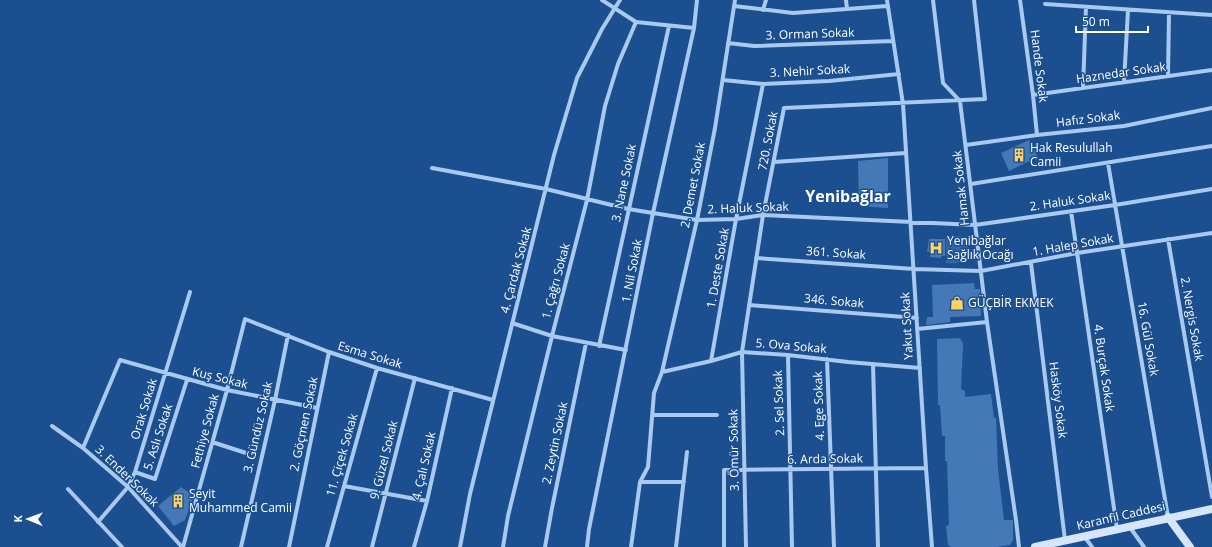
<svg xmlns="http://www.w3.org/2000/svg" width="1212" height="547" viewBox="0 0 1212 547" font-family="'Open Sans',sans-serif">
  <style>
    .green { fill: #2e69ad }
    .building { fill: #4478b7 }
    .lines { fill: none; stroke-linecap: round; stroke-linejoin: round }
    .street { stroke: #a9c9ee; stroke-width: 4 }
    .secondary { stroke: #d6e6fa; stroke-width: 8 }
    .labels { text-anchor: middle; stroke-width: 3; stroke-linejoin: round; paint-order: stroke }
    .street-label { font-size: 12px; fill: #fff; stroke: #1b4f8f }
    .poi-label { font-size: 12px; fill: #fff; stroke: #1b4f8f; text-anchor: start }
    .district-label { font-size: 16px; font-weight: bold; fill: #fff; stroke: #1b4f8f }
  </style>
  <rect width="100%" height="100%" fill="#1b4f8f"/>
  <!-- green -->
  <path class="green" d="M946 236H960L966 238C971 259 968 265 946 263Z"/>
  <!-- building -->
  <path class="building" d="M1029 140 1038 157 1009 171 1001 153Z
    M888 158V208L859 206 858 161Z
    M929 239H945V256H941V258L930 257V252H927Z
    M974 283 975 289H980L981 316 950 317V322L926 325 927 317H933L932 285Z
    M960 338 963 344 961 389 965 391V397L991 394 994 418H996L998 469 1004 520H1013V540L1010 545 997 547H951L948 545 946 526 949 525 947 461H945V436H942L940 405H938L937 339Z
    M181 487 194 496 185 520 174 526 158 506Z"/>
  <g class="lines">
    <!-- street -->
    <path class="street" d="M602 0 636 22 694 28
      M846 0 847 9
      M887 0 903 104 926 468 932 547
      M933 0 943 83 960 101 987 322 1016 520 1019 547
      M1020 0 1033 95 1037 135
      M1045 4 1212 15
      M734 6 793 13 887 6
      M763 10 766 0
      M728 43 754 46 893 41
      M1168 76 1169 13
      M723 80 763 84 829 81 899 74
      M1124 82 1128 10
      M1083 88 1086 7
      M1033 95 1212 70
      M966 145 1037 135 1124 126 1212 108
      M774 162 906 153
      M1108 163 1168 517
      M432 168 546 189 628 209 697 220 736 219 763 215 975 225 1115 205 1212 189
      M971 184 1212 146
      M1071 211 1117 529
      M1168 239 1212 497
      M756 258 914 269 981 271 1077 253 1212 233
      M1031 263 1065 540
      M749 305 917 318
      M512 323 552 336 626 350
      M917 329 987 322
      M599 346 669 26
      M788 355 792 547
      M827 359 834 547
      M711 361 736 219 763 84
      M873 364 878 547
      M662 372 711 361 742 352 788 355 848 362 920 368
      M652 415H717
      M52 426 83 448 128 487 182 547
      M212 442 246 453
      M83 448 120 360 227 390 317 408
      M135 472 155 479 187 380
      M640 482H684
      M344 486 427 501
      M68 489 122 547
      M98 522 128 487 135 472 190 292
      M1129 526 1144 547
      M1084 536 1092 547
      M183 547 227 390 245 319 329 352 377 368 493 400
      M241 547 275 400 288 335
      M289 547 329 352
      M327 547 377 368
      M372 547 415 378
      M414 547 427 501 452 388
      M460 547 470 494 554 155 577 78 602 29 620 0
      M503 547 508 516 552 336 587 200 605 106 618 64 636 22
      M545 547 552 508 586 343
      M587 547 589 529 653 213 694 28 697 0
      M631 547 640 482 648 467 654 393 662 372 697 220 715 128 735 0
      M676 547 687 452
      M724 547V470L926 468
      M746 547 742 352 763 215 784 108 985 99 974 0"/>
    <!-- secondary -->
    <path class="secondary" d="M1168 517 1190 547
      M1035 547 1212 509"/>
  </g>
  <!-- icons -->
  <defs>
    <g id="building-bare" transform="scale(1.08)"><path d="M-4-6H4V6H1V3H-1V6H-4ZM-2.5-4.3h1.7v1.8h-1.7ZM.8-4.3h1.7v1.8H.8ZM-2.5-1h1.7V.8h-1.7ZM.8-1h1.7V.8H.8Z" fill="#ffd166" stroke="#1b4f8f" stroke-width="2.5" paint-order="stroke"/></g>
    <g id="hospital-bare" transform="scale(1.08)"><path d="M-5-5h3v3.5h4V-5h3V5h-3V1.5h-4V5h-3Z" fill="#ffd166" stroke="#1b4f8f" stroke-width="2.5" paint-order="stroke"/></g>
    <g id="shop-bare" transform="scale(1.08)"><path d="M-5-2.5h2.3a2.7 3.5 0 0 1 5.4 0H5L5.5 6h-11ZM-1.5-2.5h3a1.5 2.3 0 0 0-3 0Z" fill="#ffd166" stroke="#1b4f8f" stroke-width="2.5" paint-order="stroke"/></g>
  </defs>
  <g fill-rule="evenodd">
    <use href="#building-bare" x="1019" y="155"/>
    <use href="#hospital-bare" x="936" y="248"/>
    <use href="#shop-bare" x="957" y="303"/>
    <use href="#building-bare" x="178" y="501"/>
  </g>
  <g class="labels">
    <!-- street labels -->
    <g class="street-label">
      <text transform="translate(810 34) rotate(-2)" y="4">3. Orman Sokak</text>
      <text transform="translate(1039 66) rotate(83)" y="4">Hande Sokak</text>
      <text transform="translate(810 71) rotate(-3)" y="4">3. Nehir Sokak</text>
      <text transform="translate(1121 73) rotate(-8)" y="4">Haznedar Sokak</text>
      <text transform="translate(1088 119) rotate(-7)" y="4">Hafız Sokak</text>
      <text transform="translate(768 141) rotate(-79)" y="4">720. Sokak</text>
      <text transform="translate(624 183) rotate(-78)" y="4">3. Nane Sokak</text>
      <text transform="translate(693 185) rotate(-79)" y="4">2. Demet Sokak</text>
      <text transform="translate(961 188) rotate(-96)" y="4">Hamak Sokak</text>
      <text transform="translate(1070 201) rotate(-8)" y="4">2. Haluk Sokak</text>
      <text transform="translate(748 208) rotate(-2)" y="4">2. Haluk Sokak</text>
      <text transform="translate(1073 245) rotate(-10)" y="4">1. Halep Sokak</text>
      <text transform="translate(836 253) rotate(4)" y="4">361. Sokak</text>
      <text transform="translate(718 268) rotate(-80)" y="4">1. Deste Sokak</text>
      <text transform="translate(516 270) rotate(-75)" y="4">4. Çardak Sokak</text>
      <text transform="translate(632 271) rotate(-79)" y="4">1. Nil Sokak</text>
      <text transform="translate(556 281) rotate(-75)" y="4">1. Çağrı Sokak</text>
      <text transform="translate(834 301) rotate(5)" y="4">346. Sokak</text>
      <text transform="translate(1192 319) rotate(80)" y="4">2. Nergis Sokak</text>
      <text transform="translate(907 326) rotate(-93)" y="4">Yakut Sokak</text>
      <text transform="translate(1148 339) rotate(80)" y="4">16. Gül Sokak</text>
      <text transform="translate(791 346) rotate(5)" y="4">5. Ova Sokak</text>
      <text transform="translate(370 355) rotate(17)" y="4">Esma Sokak</text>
      <text transform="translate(1104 368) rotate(82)" y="4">4. Burçak Sokak</text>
      <text transform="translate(220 378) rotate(14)" y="4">Kuş Sokak</text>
      <text transform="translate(1058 400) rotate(83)" y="4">Hasköy Sokak</text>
      <text transform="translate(779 403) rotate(-92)" y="4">2. Sel Sokak</text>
      <text transform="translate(819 406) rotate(-92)" y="4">4. Ege Sokak</text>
      <text transform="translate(144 409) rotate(-73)" y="4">Orak Sokak</text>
      <text transform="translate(304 424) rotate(-78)" y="4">2. Göçmen Sokak</text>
      <text transform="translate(258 427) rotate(-77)" y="4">3. Gündüz Sokak</text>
      <text transform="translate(205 431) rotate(-75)" y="4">Fethiye Sokak</text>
      <text transform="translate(158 437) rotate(-72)" y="4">5. Aslı Sokak</text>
      <text transform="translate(555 443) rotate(-78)" y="4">2. Zeytin Sokak</text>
      <text transform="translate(734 450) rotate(-91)" y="4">3. Ömür Sokak</text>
      <text transform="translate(342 455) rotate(-74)" y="4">11. Çiçek Sokak</text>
      <text transform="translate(825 459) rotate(-1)" y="4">6. Arda Sokak</text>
      <text transform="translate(384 460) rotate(-76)" y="4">9. Güzel Sokak</text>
      <text transform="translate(424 466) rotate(-77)" y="4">4. Çalı Sokak</text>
      <text transform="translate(127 476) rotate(44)" y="4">3. Ender Sokak</text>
      <text transform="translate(1121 516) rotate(-13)" y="4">Karanfil Caddesi</text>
    </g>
    <!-- poi labels -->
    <g class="poi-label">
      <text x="1030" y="152">Hak Resulullah<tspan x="1030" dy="14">Camii</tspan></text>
      <text x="947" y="245">Yenibağlar<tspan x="947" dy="14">Sağlık Ocağı</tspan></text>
      <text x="968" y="307">GÜÇBİR EKMEK</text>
      <text x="189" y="498">Seyit<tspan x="189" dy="14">Muhammed Camii</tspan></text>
    </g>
    <!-- district labels -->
    <g class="district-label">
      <text x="848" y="202">Yenibağlar</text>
    </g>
  </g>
  <!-- north arrow -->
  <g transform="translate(28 519) rotate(271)" stroke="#1b4f8f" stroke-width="3" paint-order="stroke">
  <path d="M0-3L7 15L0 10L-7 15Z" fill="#ffffff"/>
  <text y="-6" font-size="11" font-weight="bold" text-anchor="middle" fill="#ffffff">K</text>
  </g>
  <!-- scale -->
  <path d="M1076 26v6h72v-6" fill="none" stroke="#ffffff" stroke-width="2"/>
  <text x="1082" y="26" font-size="12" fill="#ffffff" stroke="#1b4f8f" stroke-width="3" paint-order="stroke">50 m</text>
</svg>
